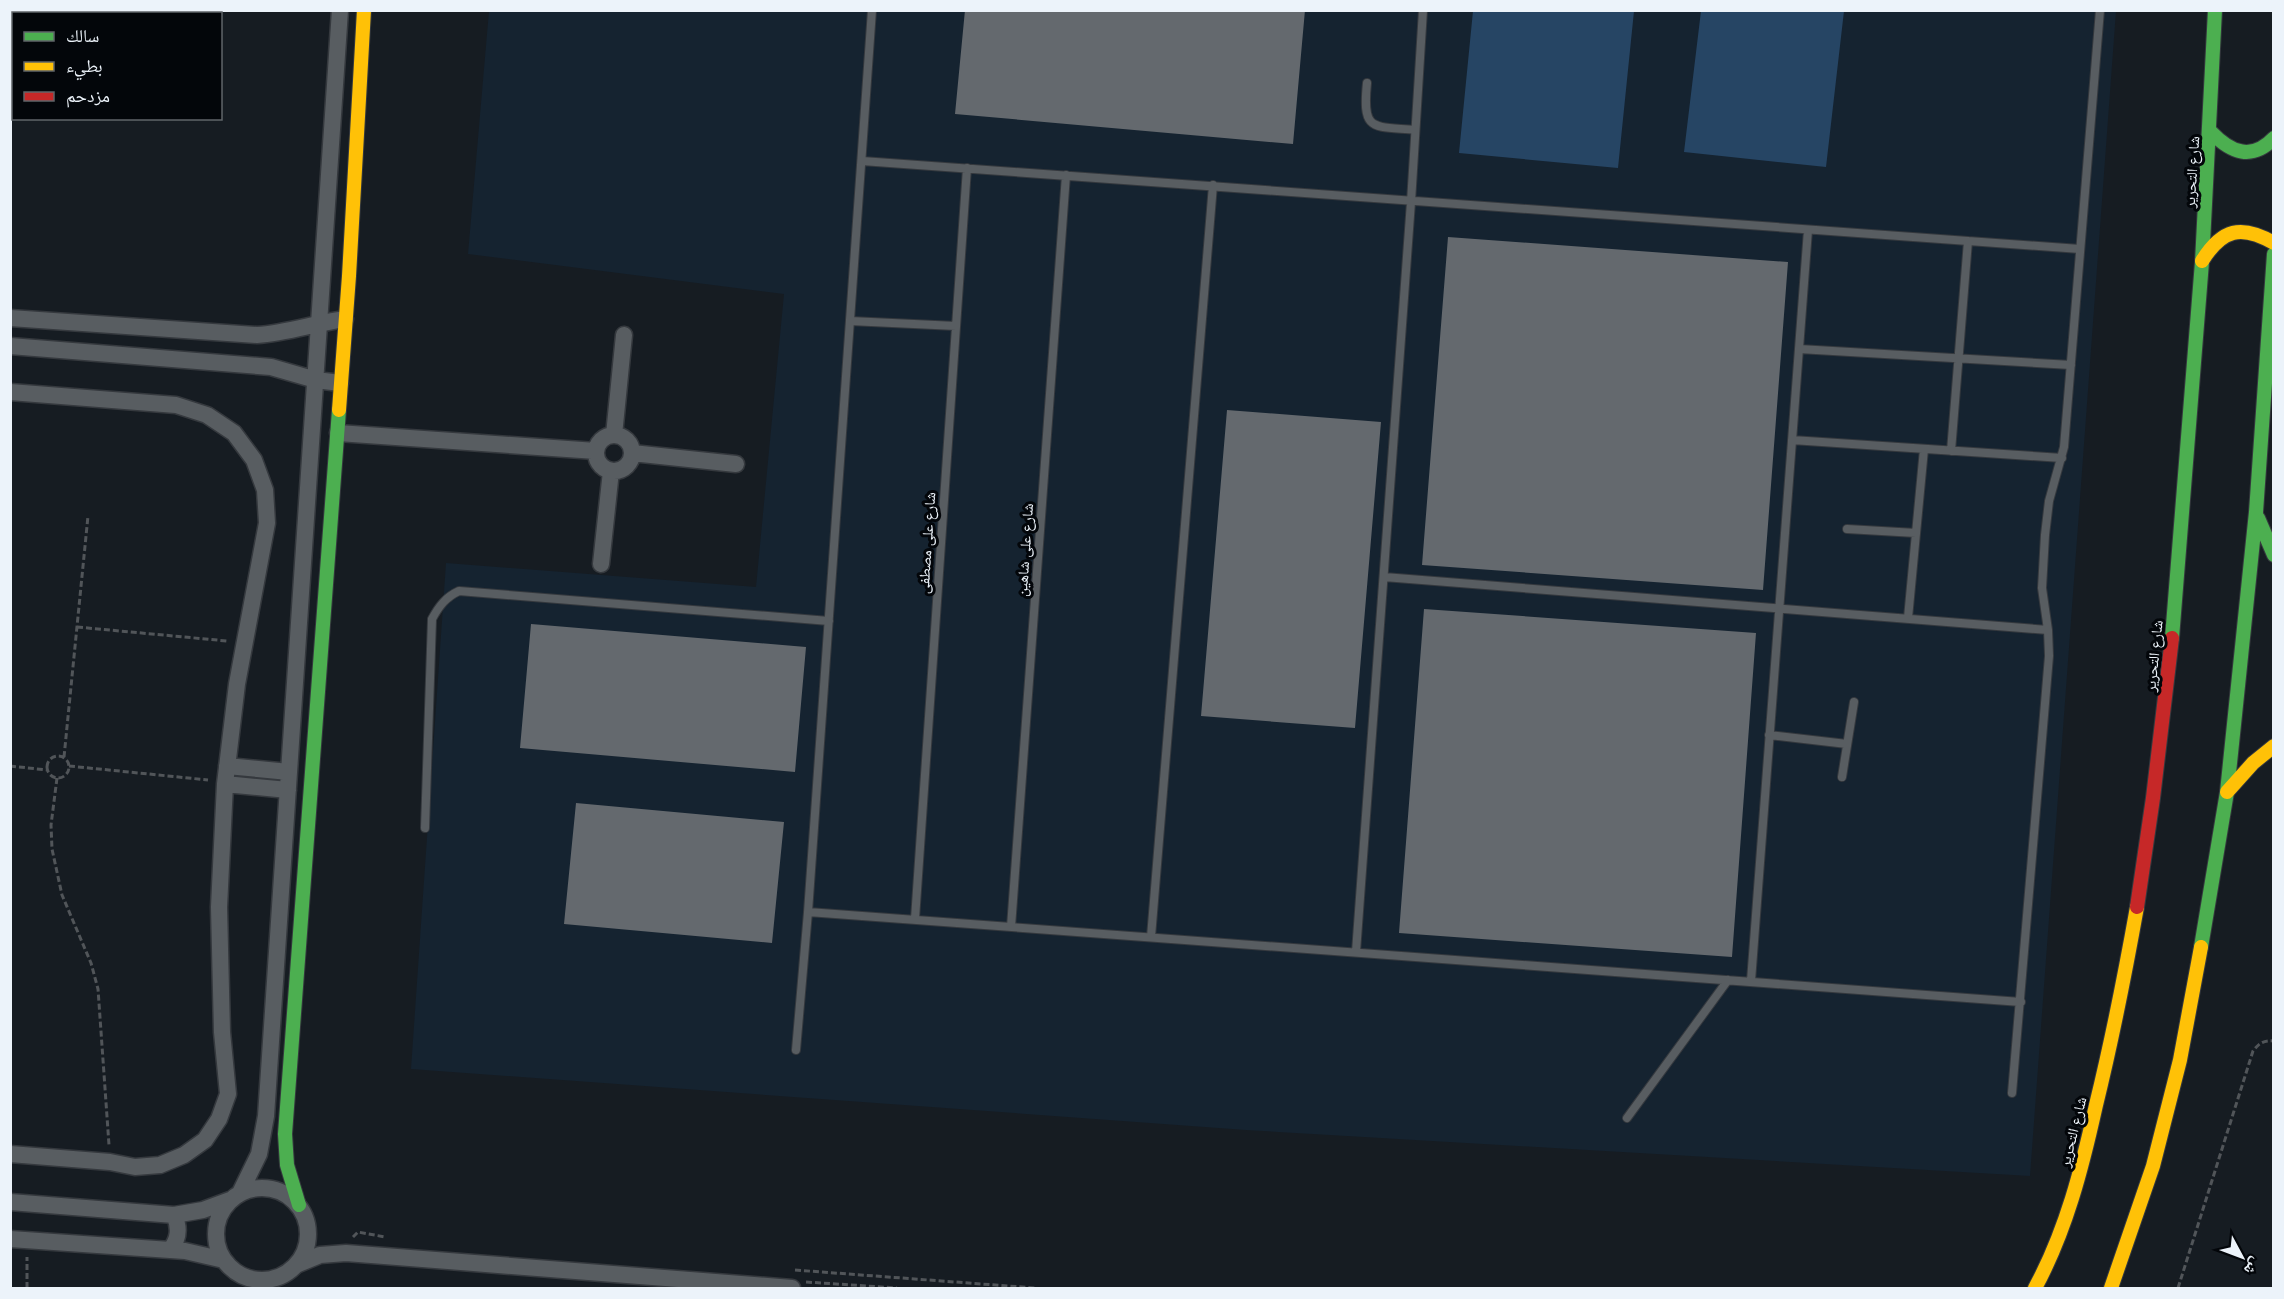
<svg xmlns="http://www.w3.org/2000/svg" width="2284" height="1299" viewBox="0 0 2284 1299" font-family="'DM Sans','Noto Naskh Arabic',sans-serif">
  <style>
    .built { fill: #152330 }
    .water { fill: #264564 }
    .building { fill: #64696e }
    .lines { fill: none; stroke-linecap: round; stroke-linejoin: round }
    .lane-casing { stroke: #35393e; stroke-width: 10 }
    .street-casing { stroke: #35393e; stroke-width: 19 }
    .fast-casing { stroke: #35393e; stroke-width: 16 }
    .slow-casing { stroke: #35393e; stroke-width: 16 }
    .jam-casing { stroke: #35393e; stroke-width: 16 }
    .path { stroke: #515559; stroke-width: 3; stroke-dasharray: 6 3; stroke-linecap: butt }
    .lane { stroke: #585d61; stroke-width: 8 }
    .street { stroke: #585d61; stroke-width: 16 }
    .fast { stroke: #4caf50; stroke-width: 14 }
    .slow { stroke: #ffc107; stroke-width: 14 }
    .jam { stroke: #c62828; stroke-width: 14 }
    .labels { text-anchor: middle; stroke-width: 6; stroke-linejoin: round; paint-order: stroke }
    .street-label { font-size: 15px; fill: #ecf3fa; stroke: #03060a }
  </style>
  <rect width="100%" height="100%" fill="#161c22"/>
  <!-- built -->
  <path class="built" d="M489 11H2116L2030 1176 1246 1130 411 1069 446 563 756 587 784 294 468 254Z"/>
  <!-- water -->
  <path class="water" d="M1473 11H1634L1618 168 1459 153Z
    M1701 11H1844L1826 167 1684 152Z"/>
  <!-- building -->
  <path class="building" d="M965 10H1305L1293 144 955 114Z
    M1448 237 1788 262 1763 590 1422 565Z
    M1227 410 1381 422 1355 728 1201 716Z
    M1424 609 1756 633 1732 957 1399 933Z
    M531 624 806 647 795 772 520 748Z
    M576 803 784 822 772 943 564 924Z"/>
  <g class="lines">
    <!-- lane casing -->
    <g class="lane-casing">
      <path id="lane" d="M1367 83C1362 132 1372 126 1415 130
        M862 161 2080 249
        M850 321 956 326
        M1799 349 2071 365
        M1792 440 2062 458
        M1951 451 1968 241
        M1847 529 1916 533
        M1384 577 2048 630
        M1908 618 1924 449
        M1769 735 1847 744
        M1842 777 1854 702
        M425 828 432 619C439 606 446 597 459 591L829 621
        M808 912 2021 1002
        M915 919 967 168
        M1011 927 1066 175
        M1151 937 1213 185
        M1356 952 1411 202 1423 10
        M1751 981 1808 230
        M796 1050 808 912 872 10
        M2012 1093 2049 656 2048 630 2042 588 2045 535 2049 501 2064 447 2100 10
        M1627 1118 1728 980"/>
    </g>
    <!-- street casing -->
    <g class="street-casing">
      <path id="street" d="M10 318 257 335C287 333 315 323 345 319
        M10 346 271 367 316 380 340 383
        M10 392 176 405 207 415 234 433 254 460 265 490 267 523 237 684 225 784 219 907 222 1032 228 1094 219 1119 205 1140 184 1155 160 1165 135 1167 110 1162 10 1154
        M338 433 596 451
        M614 435 624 335
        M596 453a18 18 0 1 1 36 0a18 18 0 1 1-36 0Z
        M632 453 736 464
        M601 564 611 471
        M227 766 289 772
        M225 784 288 790
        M216 1234a46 46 0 1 1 92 0a46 46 0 1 1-92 0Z
        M240 1193 259 1154 266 1116 340 10
        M10 1202 174 1215 203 1210 230 1200
        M10 1239 185 1251 224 1260
        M170 1250C179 1239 180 1228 174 1215
        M296 1265 320 1255 346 1253 792 1288"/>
    </g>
    <!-- fast casing -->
    <g class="fast-casing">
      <path id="fast" d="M2211 132C2231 153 2252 161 2274 138
        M2258 518 2274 555
        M2172 638 2202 262 2215 10
        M2201 947 2227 792 2256 512 2274 254
        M299 1205 287 1165 285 1134 339 410"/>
    </g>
    <!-- slow casing -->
    <g class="slow-casing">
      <path id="slow" d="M2202 261C2222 229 2241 224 2274 243
        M339 410 349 276 364 10
        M2227 792 2253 763 2274 746
        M2035 1288C2066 1231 2082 1168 2096 1105 2112 1040 2125 974 2137 907
        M2111 1288 2153 1166 2180 1060 2201 947"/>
    </g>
    <!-- jam casing -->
    <g class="jam-casing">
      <path id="jam" d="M2137 907 2153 798 2172 638"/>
    </g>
    <!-- path -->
    <path class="path" d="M77 627 227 641
      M47 767a11 11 0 1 1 22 0a11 11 0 1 1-22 0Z
      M64 757 88 516
      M10 766 47 770
      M69 766 208 780
      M57 778 51 825 52 849 62 895 91 963 98 989 109 1145
      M353 1237 358 1232 385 1237
      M795 1270 1035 1288
      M806 1282 897 1288
      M27 1288V1257
      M2178 1288 2253 1051C2259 1043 2264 1040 2274 1041"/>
    <!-- lane -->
    <use href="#lane" class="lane"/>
    <!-- street -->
    <use href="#street" class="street"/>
    <!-- fast -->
    <use href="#fast" class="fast"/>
    <!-- slow -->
    <use href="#slow" class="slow"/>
    <!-- jam -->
    <use href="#jam" class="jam"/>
  </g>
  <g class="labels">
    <!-- street labels -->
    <g class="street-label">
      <text transform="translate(2192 172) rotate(-86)" y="5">شارع التحرير</text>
      <text transform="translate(927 543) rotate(-86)" y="5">شارع على مصطفى</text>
      <text transform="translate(1025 550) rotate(-86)" y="5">شارع على شاهين</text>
      <text transform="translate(2154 656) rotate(-84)" y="5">شارع التحرير</text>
      <text transform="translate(2073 1132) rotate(-76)" y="5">شارع التحرير</text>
    </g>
  </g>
  <!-- border -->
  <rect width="2284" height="1299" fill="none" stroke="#ecf3fa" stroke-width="24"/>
  <!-- legend -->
  <rect x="12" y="12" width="210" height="108" fill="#03060a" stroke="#60656a" stroke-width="1.5"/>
  <rect x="24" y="32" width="30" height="9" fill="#4caf50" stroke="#60656a" stroke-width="1.5"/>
  <text x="66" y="42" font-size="18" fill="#ecf3fa">سالك</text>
  <rect x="24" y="62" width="30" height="9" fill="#ffc107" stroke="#60656a" stroke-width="1.5"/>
  <text x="66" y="72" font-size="18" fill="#ecf3fa">بطيء</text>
  <rect x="24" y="92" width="30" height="9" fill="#c62828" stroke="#60656a" stroke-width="1.5"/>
  <text x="66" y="102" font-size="18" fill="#ecf3fa">مزدحم</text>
  <!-- north arrow -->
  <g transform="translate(2242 1257) rotate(131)" stroke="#03060a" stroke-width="4.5" paint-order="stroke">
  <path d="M0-4.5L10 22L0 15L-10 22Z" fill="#ecf3fa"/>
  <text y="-9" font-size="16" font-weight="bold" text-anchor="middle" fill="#ecf3fa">ش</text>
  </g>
</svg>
